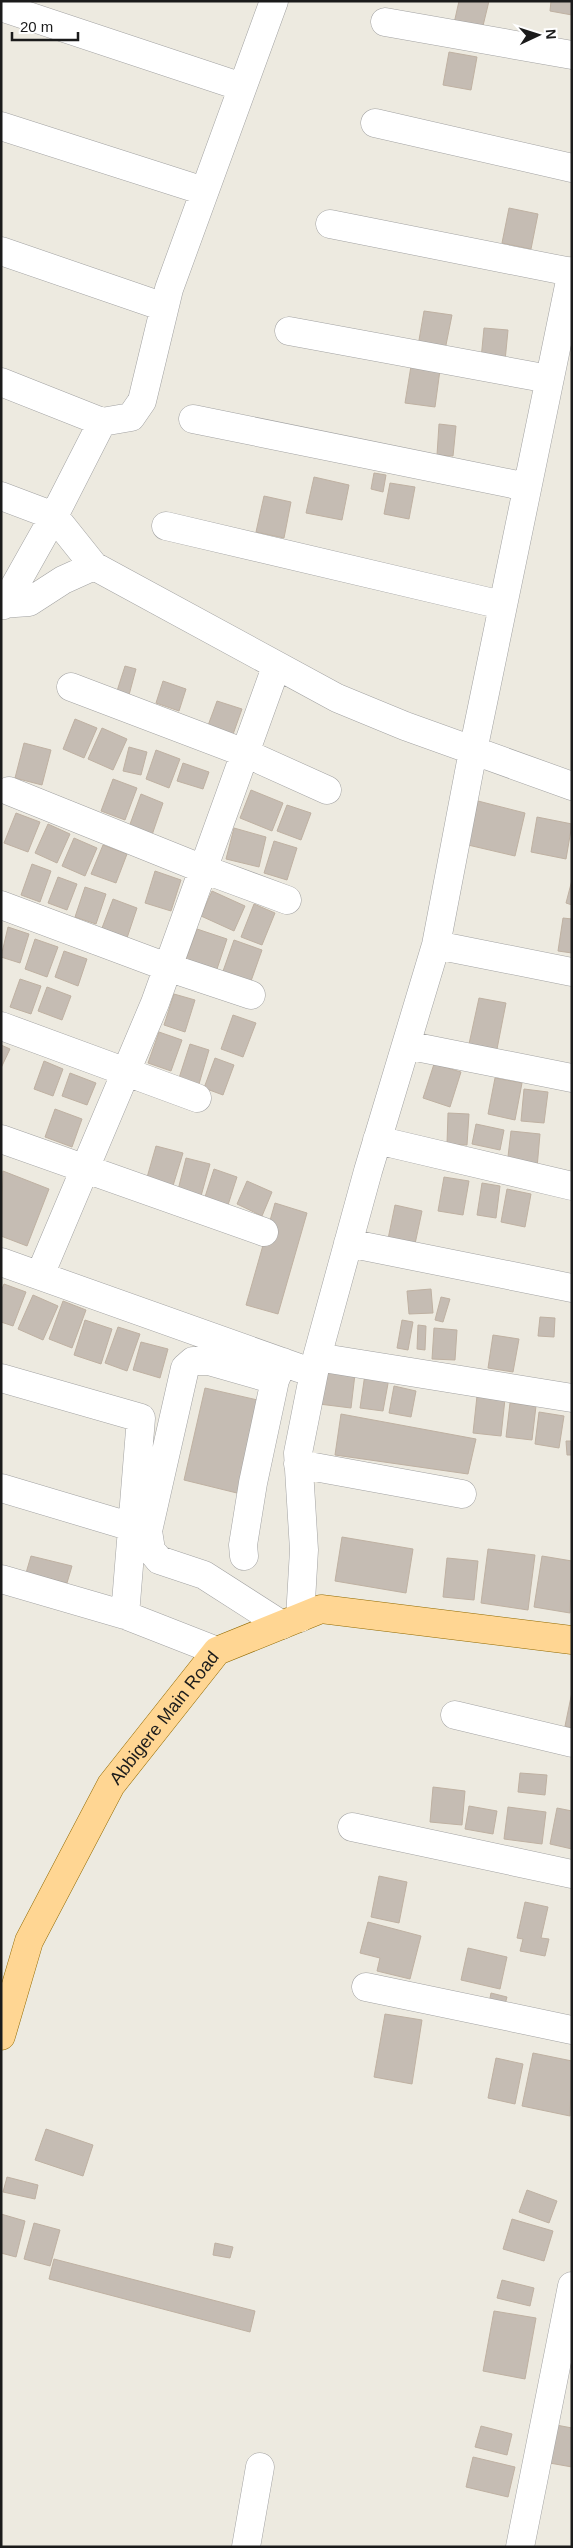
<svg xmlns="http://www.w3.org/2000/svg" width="573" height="2548" viewBox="0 0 573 2548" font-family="Arial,sans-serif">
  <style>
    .building { fill: #c5bcb3; stroke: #bfb1a2 }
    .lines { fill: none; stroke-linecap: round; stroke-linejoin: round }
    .minor-casing { stroke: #a2a2a2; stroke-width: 29 }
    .major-casing { stroke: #926a00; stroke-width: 29 }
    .minor { stroke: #fff; stroke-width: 28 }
    .major { stroke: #ffd693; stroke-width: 28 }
    .labels { text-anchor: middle; stroke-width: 4; stroke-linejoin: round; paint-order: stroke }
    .street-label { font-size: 18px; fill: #1b1b1b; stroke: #fff }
  </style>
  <rect width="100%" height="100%" fill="#edeae0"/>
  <!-- building -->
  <path class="building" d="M459 1H489L481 34 453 28Z
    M551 1H572V15L550 11Z
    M449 52 477 57 471 90 443 85Z
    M509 208 538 214 531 249 502 243Z
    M424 311 452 315 445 350 418 346Z
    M484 328 508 330 505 361 481 359Z
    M411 366 440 370 435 407 405 403Z
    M439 424 456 426 453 456 437 455Z
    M374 473 386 475 383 492 371 489Z
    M314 477 349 485 342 520 306 513Z
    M390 483 415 487 409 519 384 514Z
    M264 496 291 502 284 538 256 532Z
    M125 666 136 669 129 695 117 691Z
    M163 681 186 689 179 711 156 703Z
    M217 701 242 709 231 740 206 731Z
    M75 719 97 728 84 758 63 749Z
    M102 728 127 739 113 770 88 759Z
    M24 743 51 750 42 785 15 778Z
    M129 747 147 752 141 775 123 771Z
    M156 750 180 759 169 788 146 779Z
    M183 763 209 772 203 789 177 781Z
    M113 779 137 788 125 820 101 811Z
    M251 790 283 803 272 831 240 818Z
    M141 794 163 803 152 835 129 827Z
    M478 801 525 813 515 856 468 845Z
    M287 805 311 813 301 840 277 831Z
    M16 813 40 822 28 852 4 843Z
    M537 817 572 824 566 859 531 852Z
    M48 824 70 834 57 863 35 853Z
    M234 828 266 837 259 867 226 859Z
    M74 838 97 848 85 876 62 866Z
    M274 841 297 848 287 880 264 873Z
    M103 845 127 854 116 883 91 874Z
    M32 864 51 871 40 902 21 895Z
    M155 871 181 880 171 911 145 903Z
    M58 877 77 884 67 910 48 903Z
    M572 880V905L566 903Z
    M85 887 106 894 96 924 75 917Z
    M212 891 245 906 234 931 201 916Z
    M113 899 137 908 127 938 102 928Z
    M254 904 275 913 262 945 241 937Z
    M563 918 572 919V953L558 951Z
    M8 927 29 934 20 963 1 957Z
    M197 929 227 939 217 969 186 959Z
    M35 939 58 947 47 977 25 969Z
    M234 940 262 950 250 984 222 974Z
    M64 951 87 959 78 986 55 977Z
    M20 979 41 986 31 1014 10 1007Z
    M47 987 71 996 62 1020 38 1011Z
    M174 994 195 1000 185 1032 164 1025Z
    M479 998 506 1003 497 1049 469 1044Z
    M233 1015 256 1023 243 1057 221 1049Z
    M159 1032 182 1040 171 1071 148 1063Z
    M190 1044 209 1050 199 1084 179 1078Z
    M1 1045 10 1049 1 1068Z
    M215 1058 234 1065 223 1095 204 1088Z
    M44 1061 63 1069 53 1096 34 1089Z
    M434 1064 461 1072 450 1107 423 1098Z
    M70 1073 96 1083 87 1105 62 1096Z
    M495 1078 522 1083 515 1120 488 1114Z
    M524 1089 548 1092 544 1123 521 1121Z
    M55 1109 82 1119 72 1147 45 1137Z
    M448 1113 469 1114 467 1145 447 1144Z
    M476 1124 504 1130 500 1150 472 1144Z
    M511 1131 540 1134 537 1168 507 1165Z
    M156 1146 183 1153 172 1189 146 1181Z
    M186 1158 210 1164 201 1196 178 1190Z
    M214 1169 237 1177 227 1208 204 1200Z
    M3 1171 49 1189 27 1246 1 1236Z
    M444 1177 469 1181 463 1215 438 1211Z
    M247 1181 272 1192 262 1216 237 1204Z
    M482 1183 500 1186 496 1218 477 1215Z
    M507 1189 531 1194 525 1227 501 1222Z
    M275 1203 307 1213 278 1314 246 1305Z
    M395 1205 422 1211 415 1244 388 1239Z
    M4 1284 26 1292 13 1326 1 1322V1291Z
    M431 1289 433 1313 409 1314 407 1291Z
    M33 1295 58 1306 43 1340 18 1329Z
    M441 1297 450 1299 443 1322 435 1320Z
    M63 1301 86 1310 72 1348 49 1339Z
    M540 1317 555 1318 554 1337 538 1336Z
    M85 1320 112 1329 101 1364 74 1355Z
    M402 1320 413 1322 408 1350 397 1348Z
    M418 1325 426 1326 425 1350 417 1349Z
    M118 1327 140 1334 127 1371 105 1363Z
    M434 1328 457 1330 455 1360 432 1359Z
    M493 1335 519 1339 513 1372 488 1368Z
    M141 1342 168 1349 160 1378 133 1370Z
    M324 1370 355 1374 351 1408 319 1404Z
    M365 1374 389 1378 383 1411 360 1408Z
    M394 1386 416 1391 411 1417 389 1413Z
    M205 1388 262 1401 241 1494 184 1480Z
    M477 1396 505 1399 501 1436 473 1433Z
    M510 1403 536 1406 532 1440 506 1437Z
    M539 1412 564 1416 559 1448 535 1444Z
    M341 1414 476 1439 468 1474 335 1455Z
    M566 1441H572V1455H567Z
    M342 1537 413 1549 406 1593 335 1581Z
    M488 1549 535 1555 528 1610 481 1603Z
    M31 1556 72 1566 67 1583 26 1573Z
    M542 1556 572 1561 570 1613 534 1607Z
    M447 1558 478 1561 474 1600 443 1597Z
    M572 1692V1728L565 1726Z
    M520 1773 547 1775 545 1795 518 1792Z
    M433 1787 465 1791 462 1825 430 1822Z
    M469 1806 497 1811 493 1834 465 1829Z
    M508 1807 546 1812 542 1844 504 1839Z
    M557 1808 572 1811V1849L550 1844Z
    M379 1876 407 1882 399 1923 371 1917Z
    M525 1902 548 1907 541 1938 549 1939 545 1956 520 1951 523 1939 517 1938Z
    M368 1922 421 1936 410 1979 377 1971 380 1958 360 1953Z
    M468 1948 507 1957 500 1989 461 1980Z
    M491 1993 507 1997 503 2012 488 2008Z
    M385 2014 422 2020 412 2084 374 2077Z
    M533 2053 572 2061 570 2116 522 2106Z
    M496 2058 523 2064 515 2104 488 2098Z
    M46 2129 93 2145 83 2176 35 2160Z
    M7 2177 38 2185 35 2199 3 2192Z
    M527 2190 557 2201 549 2223 519 2212Z
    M1 2214 25 2221 16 2257 1 2253Z
    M512 2219 553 2231 544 2261 503 2249Z
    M34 2223 60 2230 50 2266 24 2259Z
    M215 2243 233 2247 230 2258 213 2255Z
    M54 2259 255 2311 250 2332 49 2279Z
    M502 2280 534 2288 530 2306 497 2298Z
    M494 2311 536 2318 525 2379 483 2371Z
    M551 2424 572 2428V2467L544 2462Z
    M481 2426 512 2434 507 2455 475 2447Z
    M473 2457 515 2467 508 2497 466 2487Z"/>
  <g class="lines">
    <!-- minor casing -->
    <g class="minor-casing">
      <path id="minor" d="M1 7 242 87
        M385 22 572 55
        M375 123 572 168
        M1 126 204 191
        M330 224 571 272
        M1 251 164 307
        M289 331 549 379
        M1 382 102 422
        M193 419 527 487
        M1 496 54 516 94 566
        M166 526 502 605
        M1 604 29 602 63 580 94 566 337 698 405 726 572 786
        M4 605 54 516 102 422 131 417 142 401 169 289 274 1
        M71 687 245 753 327 790
        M9 791 203 869 287 900
        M1 905 167 967 251 995
        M436 945 572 972
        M1 1026 197 1098
        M406 1045 572 1078
        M1 1139 264 1232
        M377 1140 572 1186
        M348 1243 572 1288
        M1 1262 299 1368
        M40 1275 155 1003 276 667
        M317 1357 572 1398
        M1 1378 141 1418 125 1615
        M298 1464 462 1494
        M1 1488 132 1527
        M244 1556 243 1545 253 1483 275 1380
        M1 1579 125 1615 217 1651
        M300 1618 304 1550 298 1453 317 1357 368 1171 436 945 473 751 572 271
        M282 1625 204 1575 159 1560 151 1550 148 1531 185 1368 193 1361H209L275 1380 283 1362
        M455 1715 572 1743
        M352 1827 572 1874
        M366 1987 572 2030
        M246 2547 260 2467
        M520 2547 572 2286"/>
    </g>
    <!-- major casing -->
    <g class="major-casing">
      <g id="major">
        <path id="s1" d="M1 2036 29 1941 111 1785 217 1651 321 1609 572 1640"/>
      </g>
    </g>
    <!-- minor -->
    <use href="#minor" class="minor"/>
    <!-- major -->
    <use href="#major" class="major"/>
  </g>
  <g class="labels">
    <!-- street labels -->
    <g class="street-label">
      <text dy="6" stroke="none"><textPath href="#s1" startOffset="361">Abbigere Main Road</textPath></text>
    </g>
  </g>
  <!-- border -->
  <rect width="573" height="2548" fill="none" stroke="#1b1b1b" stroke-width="5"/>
  <!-- north arrow -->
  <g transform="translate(538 35) rotate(86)" stroke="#ffffff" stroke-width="4" paint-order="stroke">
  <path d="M0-4L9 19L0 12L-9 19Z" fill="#1b1b1b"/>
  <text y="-8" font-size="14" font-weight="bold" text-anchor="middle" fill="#1b1b1b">N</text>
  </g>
  <!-- scale -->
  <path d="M12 32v8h66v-8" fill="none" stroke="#1b1b1b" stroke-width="2.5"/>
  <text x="20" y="32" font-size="15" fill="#1b1b1b" stroke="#ffffff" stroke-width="4" paint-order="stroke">20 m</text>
</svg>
